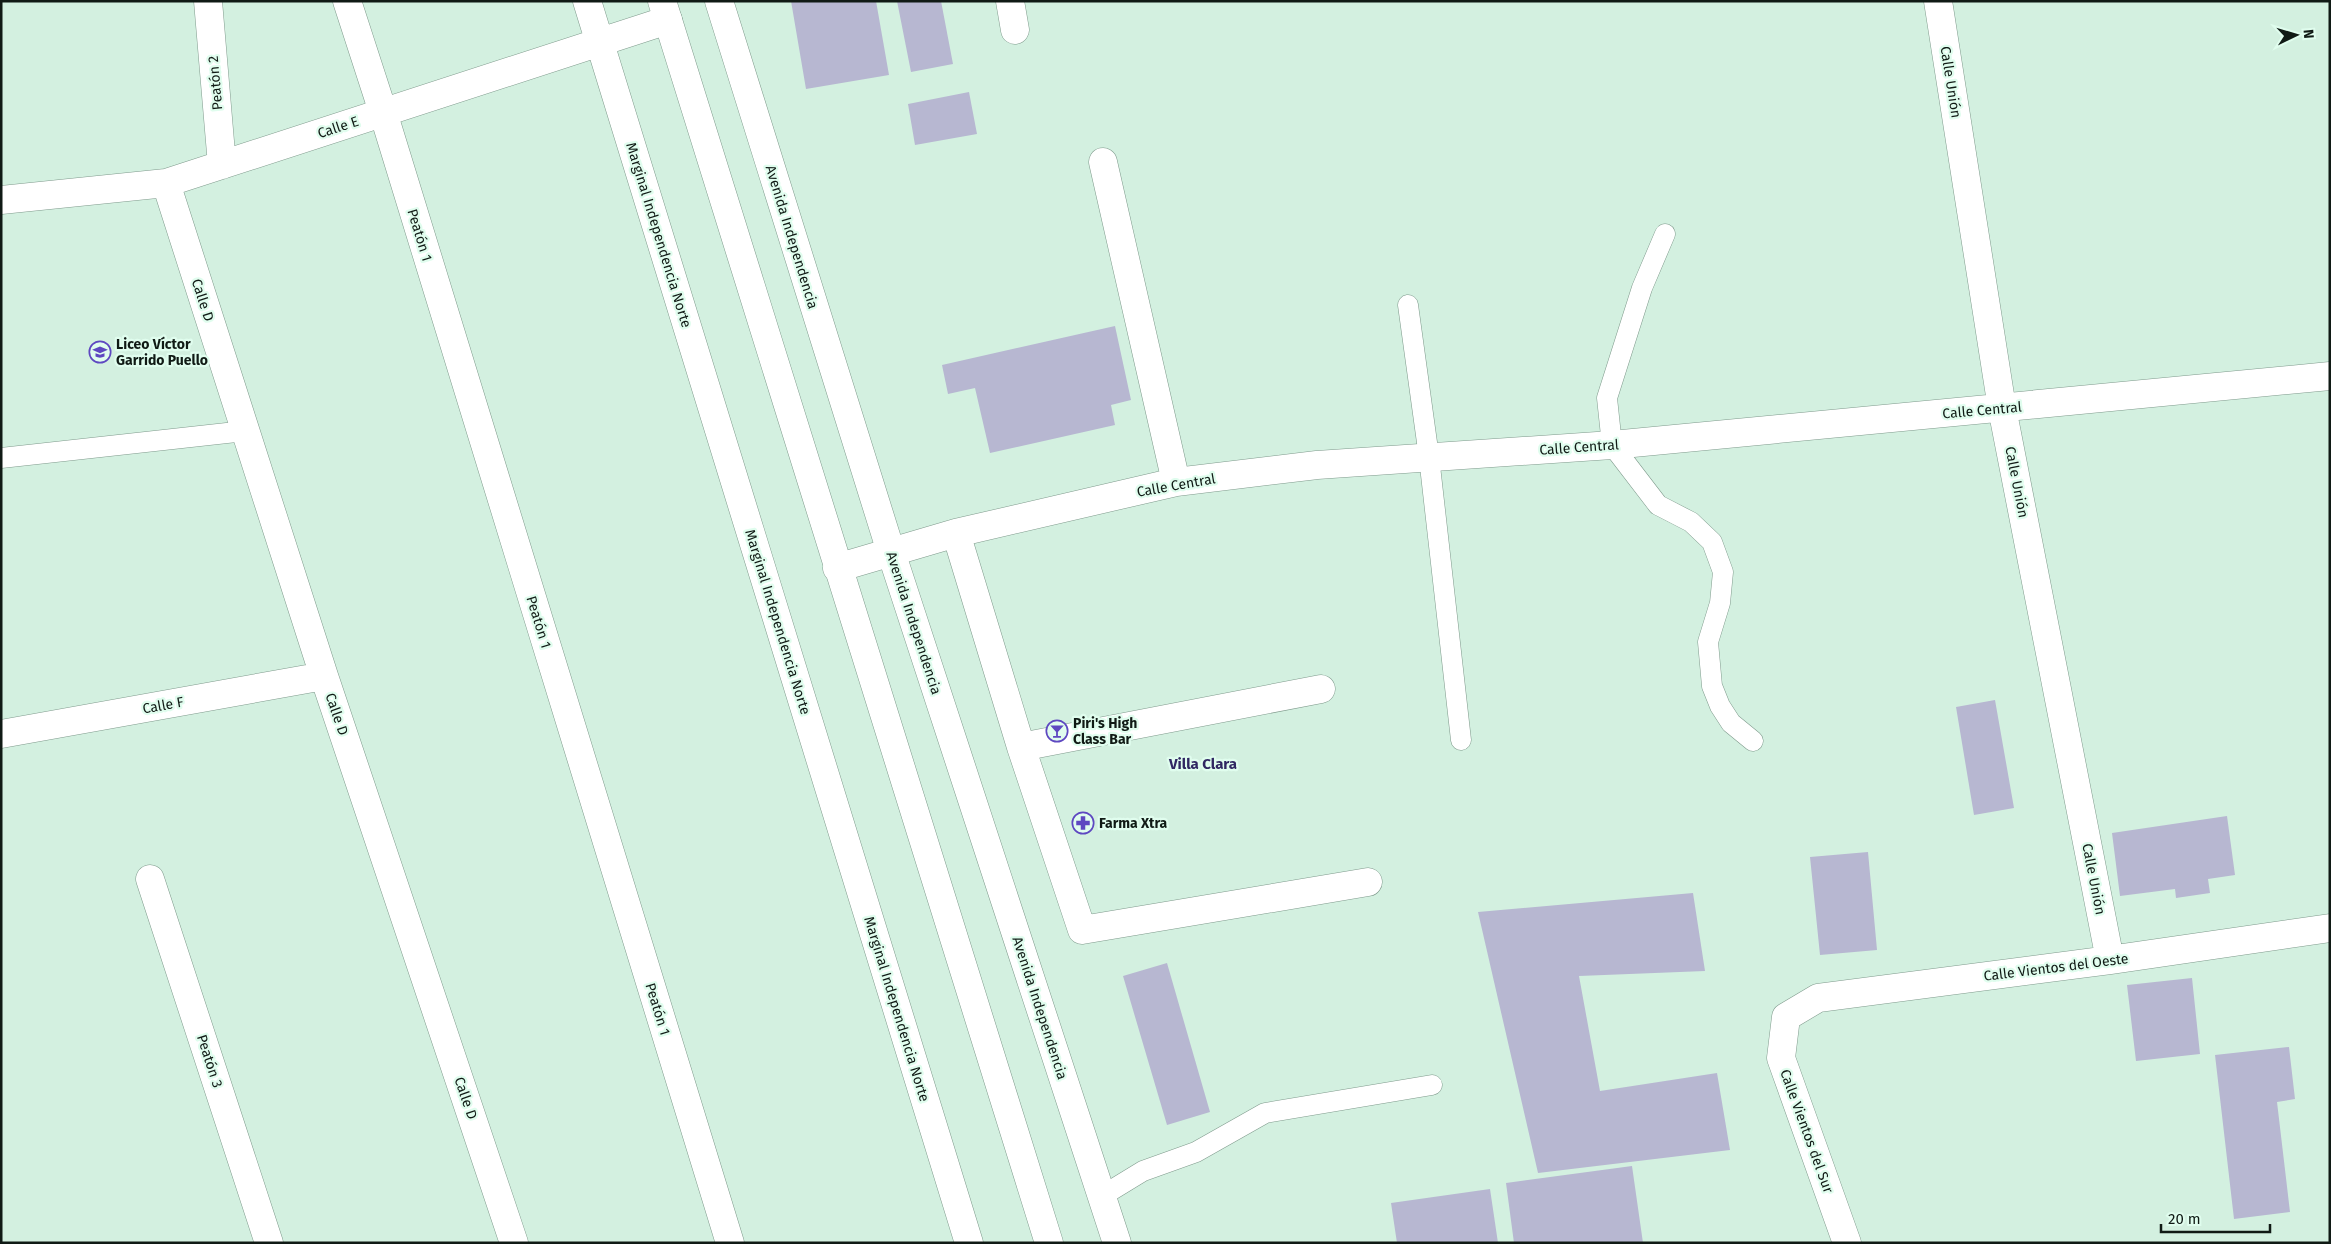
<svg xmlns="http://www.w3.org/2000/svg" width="2331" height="1244" viewBox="0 0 2331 1244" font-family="'Fira Sans',sans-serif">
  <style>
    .building { fill: #b7b7d1 }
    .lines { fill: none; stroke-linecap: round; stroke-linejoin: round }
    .lane-casing { stroke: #7f9a8c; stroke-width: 21 }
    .street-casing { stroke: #7f9a8c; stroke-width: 29 }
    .secondary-casing { stroke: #7f9a8c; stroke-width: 29 }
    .lane { stroke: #fff; stroke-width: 20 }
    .street { stroke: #fff; stroke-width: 28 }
    .secondary { stroke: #fff; stroke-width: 28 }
    .labels { text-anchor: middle; stroke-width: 4.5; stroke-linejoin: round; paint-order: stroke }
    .street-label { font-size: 14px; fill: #101a15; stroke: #e0fdee }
    .poi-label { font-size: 14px; font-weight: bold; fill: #101a15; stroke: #e0fdee; text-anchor: start }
    .neighbourhood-label { font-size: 15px; font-weight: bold; fill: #302762; stroke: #e0fdee }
  </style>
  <rect width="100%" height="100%" fill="#d3f0e0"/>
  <!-- building -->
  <path class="building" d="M791 1H876L889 75 806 89Z
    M897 1H941L953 64 911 72Z
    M969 92 977 134 915 145 908 104Z
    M1115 326 1131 400 1111 405 1115 425 990 453 975 388 948 394 942 365Z
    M1995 700 2014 808 1974 815 1956 707Z
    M2227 816 2235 875 2208 879 2210 893 2176 898 2175 889 2120 896 2112 833Z
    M1868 852 1877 950 1820 955 1810 857Z
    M1693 893 1705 971 1579 976 1600 1091 1717 1073 1730 1150 1538 1173 1478 912Z
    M1167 963 1210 1112 1167 1125 1123 976Z
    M2192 978 2200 1054 2136 1061 2127 985Z
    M2289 1047 2295 1099 2277 1102 2290 1212 2234 1219 2215 1055Z
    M1632 1166 1643 1243H1514L1506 1183Z
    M1490 1189 1498 1243H1397L1391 1203Z"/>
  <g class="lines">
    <!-- lane casing -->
    <g class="lane-casing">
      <path id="lane" d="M1665 234 1642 288 1607 398 1612 445 1658 505 1691 522 1712 542 1723 572 1720 603 1708 642 1712 686 1720 706 1731 723 1753 741
        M1408 305 1429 457 1461 740
        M1 458 245 431
        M1102 1196 1143 1171 1196 1152 1265 1113 1432 1085"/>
    </g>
    <!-- street casing -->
    <g class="street-casing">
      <path id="street" d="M208 1 222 165
        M347 1 383 112 730 1243
        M587 1 969 1243
        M1010 1 1015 30
        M1938 1 2002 408 2110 960
        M1103 162 1176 482
        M166 183 324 676 514 1243
        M1 200 166 183 668 20
        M956 533 1021 747 1082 930 1368 882
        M837 568 956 533 1176 482 1317 465 1612 445 2330 376
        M1 734 324 676
        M1021 747 1321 689
        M150 879 269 1243
        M1847 1243 1781 1058 1786 1017 1818 998 2110 960 2330 928"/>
    </g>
    <!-- secondary casing -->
    <g class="secondary-casing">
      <path id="secondary" d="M662 1 1049 1243
        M719 1 891 552 1117 1243"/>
    </g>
    <!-- lane -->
    <use href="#lane" class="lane"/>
    <!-- street -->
    <use href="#street" class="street"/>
    <!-- secondary -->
    <use href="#secondary" class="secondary"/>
  </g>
  <!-- icons -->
  <defs>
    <g id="school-ring" transform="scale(1.125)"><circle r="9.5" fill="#e0fdee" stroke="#5e48c1" stroke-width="1.5"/><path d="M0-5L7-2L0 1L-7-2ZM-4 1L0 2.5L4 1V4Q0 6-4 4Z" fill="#5e48c1"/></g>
    <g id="bar-ring" transform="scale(1.125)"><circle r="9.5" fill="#e0fdee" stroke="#5e48c1" stroke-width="1.5"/><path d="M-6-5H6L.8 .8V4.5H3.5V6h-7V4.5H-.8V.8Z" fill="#5e48c1"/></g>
    <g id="pharmacy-ring" transform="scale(1.125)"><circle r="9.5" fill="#e0fdee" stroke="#5e48c1" stroke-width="1.5"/><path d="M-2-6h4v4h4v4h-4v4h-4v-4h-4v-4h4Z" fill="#5e48c1"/></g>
  </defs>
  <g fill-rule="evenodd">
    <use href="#school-ring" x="100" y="352"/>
    <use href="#bar-ring" x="1057" y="731"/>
    <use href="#pharmacy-ring" x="1083" y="823"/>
  </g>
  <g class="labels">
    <!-- street labels -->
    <g class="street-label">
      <text transform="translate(1951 82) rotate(81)" y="5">Calle Unión</text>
      <text transform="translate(215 83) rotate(-95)" y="5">Peatón 2</text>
      <text transform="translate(338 127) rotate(-18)" y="5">Calle E</text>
      <text transform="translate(420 235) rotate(73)" y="5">Peatón 1</text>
      <text transform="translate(659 235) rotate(73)" y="5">Marginal Independencia Norte</text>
      <text transform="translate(792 237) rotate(73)" y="5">Avenida Independencia</text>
      <text transform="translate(203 300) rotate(72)" y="5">Calle D</text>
      <text transform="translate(1982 410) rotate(-5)" y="5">Calle Central</text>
      <text transform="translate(1579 447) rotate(-4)" y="5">Calle Central</text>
      <text transform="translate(2017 482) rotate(79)" y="5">Calle Unión</text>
      <text transform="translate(1176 485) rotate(-10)" y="5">Calle Central</text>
      <text transform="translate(539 622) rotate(73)" y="5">Peatón 1</text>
      <text transform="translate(778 622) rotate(73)" y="5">Marginal Independencia Norte</text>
      <text transform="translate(914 623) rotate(72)" y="5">Avenida Independencia</text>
      <text transform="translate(163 705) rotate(-10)" y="5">Calle F</text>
      <text transform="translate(337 714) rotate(71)" y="5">Calle D</text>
      <text transform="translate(2094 879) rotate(79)" y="5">Calle Unión</text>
      <text transform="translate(2056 967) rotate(-7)" y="5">Calle Vientos del Oeste</text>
      <text transform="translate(1040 1008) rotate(72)" y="5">Avenida Independencia</text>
      <text transform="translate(658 1009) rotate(73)" y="5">Peatón 1</text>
      <text transform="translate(897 1009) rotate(73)" y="5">Marginal Independencia Norte</text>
      <text transform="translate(210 1061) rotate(72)" y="5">Peatón 3</text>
      <text transform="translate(466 1098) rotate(71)" y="5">Calle D</text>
      <text transform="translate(1807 1131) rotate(70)" y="5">Calle Vientos del Sur</text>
    </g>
    <!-- poi labels -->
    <g class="poi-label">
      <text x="116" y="349">Liceo Víctor<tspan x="116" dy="16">Garrido Puello</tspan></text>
      <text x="1073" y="728">Piri's High<tspan x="1073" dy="16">Class Bar</tspan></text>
      <text x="1099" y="828">Farma Xtra</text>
    </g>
    <!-- neighbourhood labels -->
    <g class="neighbourhood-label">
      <text x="1203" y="769">Villa Clara</text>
    </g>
  </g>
  <!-- border -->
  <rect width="2331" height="1244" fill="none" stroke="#101a15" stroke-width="5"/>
  <!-- north arrow -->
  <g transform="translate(2296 35) rotate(85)" stroke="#e0fdee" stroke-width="4" paint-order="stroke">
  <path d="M0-4L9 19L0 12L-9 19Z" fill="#101a15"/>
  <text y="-8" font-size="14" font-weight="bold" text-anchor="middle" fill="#101a15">N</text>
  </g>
  <!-- scale -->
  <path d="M2161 1224v8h109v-8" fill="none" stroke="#101a15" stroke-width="2.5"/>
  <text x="2168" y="1224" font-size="15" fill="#101a15" stroke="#e0fdee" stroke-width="4" paint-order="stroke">20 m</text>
</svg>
